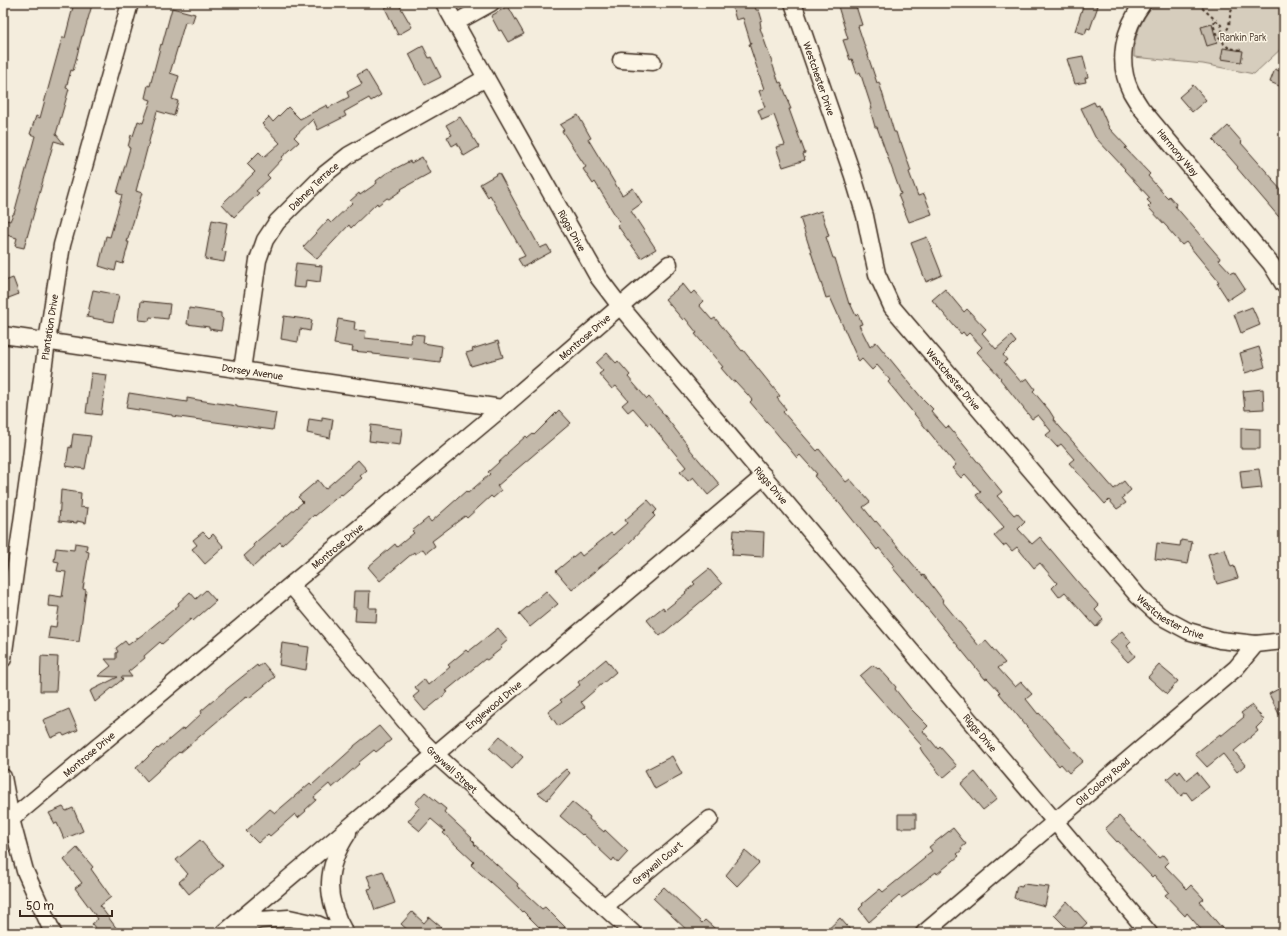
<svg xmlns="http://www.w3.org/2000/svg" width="1287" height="936" viewBox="0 0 1287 936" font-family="Pangolin,sans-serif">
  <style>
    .green { fill: #d6cdbd; stroke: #887c6e }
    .building { fill: #c3b9aa; stroke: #3b2a1e }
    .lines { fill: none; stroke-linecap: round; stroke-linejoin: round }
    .minor-casing { stroke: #3b2a1e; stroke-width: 19 }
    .path { stroke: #3b2a1e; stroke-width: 2; stroke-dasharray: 3 3; stroke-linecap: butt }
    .minor { stroke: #fcf5e5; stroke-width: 16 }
    .labels { text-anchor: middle; stroke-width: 3; stroke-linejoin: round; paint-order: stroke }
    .park-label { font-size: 10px; fill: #625346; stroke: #fcf5e5 }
    .street-label { font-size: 10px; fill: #3b2a1e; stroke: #fcf5e5 }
  </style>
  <rect width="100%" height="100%" fill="#f4eddd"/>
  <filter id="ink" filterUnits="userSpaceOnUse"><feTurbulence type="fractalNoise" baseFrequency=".025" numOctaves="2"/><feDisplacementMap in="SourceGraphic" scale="8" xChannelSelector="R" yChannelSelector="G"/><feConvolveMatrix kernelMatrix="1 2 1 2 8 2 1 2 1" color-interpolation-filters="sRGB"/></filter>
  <g filter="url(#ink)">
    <!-- green -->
    <path class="green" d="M1154 3H1284V46L1254 74 1203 64 1134 57C1134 34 1141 22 1154 3Z"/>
    <!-- building -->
    <path class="building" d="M74 3H83L92 5 83 36H82L73 71 71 70 66 88 69 89 56 134 64 144 54 141 24 248 15 246 17 238 3 234V232L7 220 10 221 13 214H14L35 136 30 134 36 116 40 118 62 38H65Z
      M393 3H398L412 27 398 35 385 8Z
      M731 3H754L756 10H759L762 20 760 21 761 28H760L779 83 781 82 789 102H788L791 109H789L805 153 803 154 805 160 783 167 776 147 785 145 774 115 762 120 758 110 765 107 759 91 764 89 749 44H751L743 18 736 20Z
      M837 3H855L862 25 858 26 877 83 879 82 894 132H896L899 142H901L911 171 909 172 918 196 924 194 932 214 909 222 898 195 901 194 877 127H875L870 109H872L860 72 857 74 852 59 850 60 843 40 848 39Z
      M1084 3H1089L1098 6 1090 29 1087 28 1085 34 1075 31Z
      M508 6 524 34 508 42 501 30 499 31 491 16Z
      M172 8 195 14 192 23 185 22 170 73 179 76 172 99 178 101 174 116 157 111 136 191 142 193 127 242H129L123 264 117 262 115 271 99 266 106 236 110 237 122 195 117 193 130 148 128 147 131 135 133 136 138 121 143 123 151 100 145 98 148 85 150 86 161 44 162 45Z
      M1212 24 1217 43 1207 46 1201 27Z
      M423 46 429 58 431 57 441 77 425 85 409 54Z
      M1223 48 1243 51 1241 62 1221 59Z
      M1083 56 1088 77 1085 78 1086 82 1075 84 1067 59Z
      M1275 69 1284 73V88L1270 82Z
      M366 70 381 95 371 101 369 98 344 112 346 116 318 130 313 119 294 137 299 142 282 157 283 158 267 175 270 178 256 191 259 193 234 217 222 204 255 172 247 164 259 152 264 157 280 143 262 124 269 117 273 122 288 107 300 119 327 105 328 108 349 97 347 92 362 84 357 75Z
      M1193 85 1206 100 1192 112 1179 97Z
      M1094 102 1096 106 1099 105 1109 128 1127 147 1125 148 1150 174 1148 176 1163 193 1168 198 1169 196 1176 204 1175 206 1220 258 1219 260 1231 273 1234 272 1245 289 1228 300 1217 283 1219 282 1186 242 1182 245 1168 229V228L1148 207 1151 204 1147 200 1150 198 1124 170 1125 169 1095 137 1081 108Z
      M578 115 591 138 588 139 622 195 633 188 642 203 631 211 656 249 641 258 617 225 620 223 595 182 593 184 583 169 586 167 562 131 564 130 560 125Z
      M460 117 479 147 464 156 457 143 452 146 447 137 452 135 446 125Z
      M1228 126 1242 142 1241 143 1273 179 1272 180 1284 193V223L1237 168 1238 167 1224 151H1223L1216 144V143L1213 140Z
      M422 157 430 173 401 189 402 190 389 199 387 198 378 205 377 203 351 228 349 225 317 259 303 247 328 220 331 223 352 203 350 201 359 193 360 195 377 183 376 181 385 174 410 161 411 163Z
      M499 173 540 248 547 245 551 252 523 267 518 259 525 256 490 195 488 197 480 184Z
      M821 211 829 236 826 237 833 258H835L849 304 850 303 856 316 858 314 862 324 859 325 870 347 876 342 921 397 933 409 931 411 946 428 948 426 963 444 1002 492 997 496 1014 515 1017 513 1025 522 1018 529 1032 544 1040 537 1083 588 1099 606 1095 610 1103 619 1096 627 1065 592 1059 597 1052 588 1057 583 1040 563 1034 568 1017 547 1012 551 1006 544 1003 546 994 536 1004 527 976 495 981 492 965 474 961 478 952 468 956 465 888 382 890 380 877 365 872 370 862 359 859 362 830 297 826 298 800 218Z
      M212 220 227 223 222 251 226 252 224 262 205 259Z
      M927 237 942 275 926 282 911 243Z
      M296 263 322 266 320 282 306 280 305 288 293 287Z
      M13 278 19 294 6 299 3 292 5 281Z
      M683 284 691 294 694 291 703 301 699 305 712 320 715 318 742 351 743 350 780 396 777 398 786 409 783 412 817 451 819 449 846 482 850 479 870 502 863 507 875 522 876 521 923 576 924 575 943 600 942 601 979 646 986 641 1005 663 998 668 1015 687 1021 682 1032 694 1026 699 1038 714 1039 713 1083 761 1069 773 1061 764 1059 766 999 693 1000 692 987 678 985 679 905 581H904L892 567 894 566 879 548 877 550 840 504 814 476 817 474 800 455 797 458 773 429 750 402 752 400 748 395 735 381 733 382 721 368 723 367 695 334 697 333 685 318 683 320 665 299Z
      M945 289 964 312 967 309 986 329 982 333 996 349 1011 336 1016 342 1003 355 1007 360 1004 362 1021 382 1027 378 1035 389 1033 391 1049 410 1054 418 1053 419 1114 489 1124 481 1131 490 1122 498 1126 503 1117 509 1109 500 1105 504 1069 463 1074 459 1061 444 1057 447 1046 435 1051 431 1038 415 1032 419 1000 379 1001 378 977 352 982 347 969 333 966 336 963 332 961 334 932 300Z
      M93 290 119 295 113 322 87 317Z
      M141 301 170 304 168 319 150 317 149 321 139 320Z
      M1252 307 1260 325 1241 333 1234 314Z
      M189 308 221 313V317L223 319 221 331 209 329V327L187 324Z
      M284 316 312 320 310 331 300 329 298 342 281 339Z
      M338 319 355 322 354 330 366 331 365 338 411 343 412 334 424 335 423 343 442 346 440 362 373 354V353L352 351 353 347 334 344Z
      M498 341 503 357 471 366 466 353 473 351 472 349Z
      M1259 347 1265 367 1245 373 1240 353Z
      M607 353 616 363 618 361 630 375 628 377 647 399 649 397 662 412 689 447H688L720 485 708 495 693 477 688 481 680 472 686 467 650 423 648 425 633 408 628 412 622 405 628 400 616 386 612 389 599 374 603 371 596 363Z
      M91 373 107 375 101 415 86 413Z
      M1263 389 1264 409 1245 410 1243 391Z
      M129 393 187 402V398L198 400 237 406V407L276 413 273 430 172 416V415L126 408Z
      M559 410 571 423 497 486 501 491 493 498 491 496 467 518 465 516 432 541 435 546 426 553 423 549 415 554 414 552 380 581 368 567 395 544 397 547 414 533 412 531 428 518 431 522 466 491 468 493 490 474 488 472 508 454 507 453 526 436 528 438 533 434 534 435Z
      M322 417 333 419 330 438 307 433 309 419 322 421Z
      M371 425 402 429 400 445 369 441Z
      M1241 428 1260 429V449H1241Z
      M73 434 91 436 85 469 66 466 69 447 71 448Z
      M358 460 367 470 360 476 362 478 342 495 341 494 315 516 314 515 282 545 280 542 253 567 244 556 254 547 253 545 256 542 303 502 298 497 318 480 325 489Z
      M1259 469 1262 488 1242 490 1240 471Z
      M61 490 81 493 80 507 88 508 86 523 77 521V523L59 521Z
      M648 500 657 510 653 514 655 516 628 544 572 590 556 571 579 552 582 556 611 533 613 535 627 523 625 520Z
      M734 530 764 532 763 557 732 555Z
      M203 532 209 538 213 534 224 547 205 564 192 549 197 545 193 540Z
      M1181 540 1192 542 1188 564 1155 559 1157 543 1180 546Z
      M75 543 87 545 86 551 89 552 83 589 86 590 79 642 48 638 50 626 56 627 59 607 48 606 49 595 62 597 66 572 57 571 59 562 54 561 56 548 74 550Z
      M1225 549 1231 567 1234 566 1238 578 1217 584 1208 554Z
      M709 569 722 584 660 636 647 620 663 607 665 610 686 593 685 592 695 584 693 582Z
      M206 590 216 601 193 621 191 619 162 644 160 642 144 656 145 658 128 672 132 677H121L123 679 95 702 90 691 118 677 98 676 111 666 105 659H116V653L118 652 116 648 125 641 128 645 142 635 179 605 178 603 190 592 196 599Z
      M354 591H370L369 608H377L376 622 355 621 356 608H353Z
      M546 591 558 604 530 627 519 614Z
      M498 628 508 640 500 647 502 648 487 660 485 659 446 691 448 692 425 711 413 697 419 692 415 687 424 679 428 685 450 667 448 665 466 650 468 652Z
      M1122 631 1131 642 1127 646 1135 656 1128 662 1109 642Z
      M282 643 309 647 306 670 279 665Z
      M41 656 58 657 56 691H40Z
      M606 659 616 672 581 702 585 707 558 726 548 712 562 702 560 700 580 685 578 682Z
      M263 663 275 677 249 698 247 696 180 753 179 752 147 781 136 768 145 760 157 748 158 749 183 728 184 730 202 713 201 711 228 688 257 665 258 667Z
      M873 665 878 669 879 668 889 679 896 687 895 689 910 708 928 726 923 731 938 749 940 747 957 766 943 778 923 753 920 748 922 746 860 676Z
      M1159 665 1178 681 1167 694 1148 677Z
      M1284 686V724L1269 694Z
      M1252 705 1264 720 1256 728 1258 731 1234 751 1245 765 1237 772 1223 754 1207 767 1195 754 1220 734 1221 736 1244 717 1241 713Z
      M69 709 78 730 64 736 62 733 51 738 43 720Z
      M379 726 391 740 376 752 374 750 358 763 359 764 332 788 329 784 314 797 316 800 305 810 306 811 298 818 295 814 270 836 268 834 258 843 246 831 270 809 275 813 310 783 312 785 354 747V746Z
      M500 736 523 757 512 769 489 748Z
      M672 756 682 774 655 789 645 770Z
      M566 769 570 773 547 800 538 793Z
      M1176 771 1178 774 1180 771 1187 780 1197 772 1209 787 1192 800 1186 792 1181 796 1167 779Z
      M975 772 997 799 983 810 961 784Z
      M425 792 446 809 444 812 472 838 471 839 475 843 474 844 518 884 517 886 542 909 545 907 565 927 559 933H545L523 911 522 912 499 890 471 865 474 862 443 833 445 831 431 819 420 831 408 821 420 807 415 803Z
      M572 802 590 817 589 819 604 832 605 830 628 852 618 863 614 858 612 861 583 834 582 835 560 816Z
      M63 807 66 811 73 808 83 831 64 839 57 823 55 824 49 813Z
      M898 814H916V828H898Z
      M1119 816 1159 858 1163 855 1169 862 1165 866 1187 889 1191 885 1204 899 1200 902 1226 933H1204L1187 913 1185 916 1165 895 1169 892 1154 875 1152 877 1118 841 1117 842 1105 829Z
      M953 828 966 844 961 848 962 850 957 854 959 856 937 874 936 872 906 895 901 898 899 896 869 922 859 909 863 905 862 904 880 889 883 892 925 858 924 857 932 851 929 847Z
      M200 840 223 866 189 894 179 882 188 874 176 860Z
      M77 848 93 867 91 869 111 897 100 906 120 933H99L92 924 98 919 75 888 82 883 64 860Z
      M745 851 759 863 737 886 726 875Z
      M383 871 395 903 375 910 368 889 372 888 367 876Z
      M1023 884 1049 887 1045 906 1014 898 1017 886 1022 887Z
      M664 887 702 923 705 920 720 933H690L653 898Z
      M1067 901 1087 923 1076 933H1072L1054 915Z
      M412 912 424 923 429 917 441 927 436 933H411L401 924Z
      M840 918 853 933H824Z"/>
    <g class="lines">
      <!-- minor casing -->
      <g class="minor-casing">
        <g id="minor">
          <path id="s1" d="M444 3 598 277 620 306 1149 933"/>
          <path id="s2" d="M793 3 853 176 865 216 877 274 892 307 1138 596 1160 616 1188 631 1220 640 1256 644"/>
          <path id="s3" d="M1143 3C1124 28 1116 62 1131 92 1134 97 1137 102 1141 108L1271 264 1284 285"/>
          <path d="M455 23 491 3"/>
          <path d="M621 60 653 62"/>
          <path id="s4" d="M3 335 502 408"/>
          <path id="s5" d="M242 370 258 260 265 240 277 222 325 174 349 155 486 78"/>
          <path id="s6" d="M291 585 420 739 435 754 633 933"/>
          <path id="s7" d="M3 659 47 342 62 245 130 3"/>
          <path d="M3 777 11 819 25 871 53 933"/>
          <path id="s8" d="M3 826 502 408 669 264"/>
          <path id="s9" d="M604 907 710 819"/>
          <path d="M235 928 260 920 289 918 317 924 337 933"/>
          <path id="s10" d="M224 933 764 476"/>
          <path d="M345 933C324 897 325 868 348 833"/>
          <path id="s11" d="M924 933 1236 668 1256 644 1284 641"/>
        </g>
      </g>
      <!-- path -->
      <path class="path" d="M1199 3 1202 8 1221 25 1222 30V39L1224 44 1229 48 1241 50
        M1215 21 1213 24 1217 36 1222 39
        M1222 33C1232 29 1228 21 1231 12 1232 9 1234 6 1236 3"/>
      <!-- minor -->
      <use href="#minor" class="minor"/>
    </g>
  </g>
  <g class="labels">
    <!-- park labels -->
    <g class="park-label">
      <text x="1243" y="41">Rankin Park</text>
    </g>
    <!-- street labels -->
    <g class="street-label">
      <text dy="4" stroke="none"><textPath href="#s2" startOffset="80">Westchester Drive</textPath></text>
      <text dy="4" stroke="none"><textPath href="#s3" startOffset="171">Harmony Way</textPath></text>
      <text dy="4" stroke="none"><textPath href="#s5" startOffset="205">Dabney Terrace</textPath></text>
      <text dy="4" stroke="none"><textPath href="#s1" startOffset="261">Riggs Drive</textPath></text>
      <text dy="4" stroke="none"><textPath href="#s7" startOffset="335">Plantation Drive</textPath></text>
      <text dy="4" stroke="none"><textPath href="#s8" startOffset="760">Montrose Drive</textPath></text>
      <text dy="4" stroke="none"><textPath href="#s4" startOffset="252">Dorsey Avenue</textPath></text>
      <text dy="4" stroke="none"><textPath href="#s2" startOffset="415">Westchester Drive</textPath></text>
      <text dy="4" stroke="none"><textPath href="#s1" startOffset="585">Riggs Drive</textPath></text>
      <text dy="4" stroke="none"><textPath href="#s8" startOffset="436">Montrose Drive</textPath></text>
      <text dy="4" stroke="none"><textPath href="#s2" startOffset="739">Westchester Drive</textPath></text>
      <text dy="4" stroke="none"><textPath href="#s10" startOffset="353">Englewood Drive</textPath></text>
      <text dy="4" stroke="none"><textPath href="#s1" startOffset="909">Riggs Drive</textPath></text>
      <text dy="4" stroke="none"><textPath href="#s8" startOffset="112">Montrose Drive</textPath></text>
      <text dy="4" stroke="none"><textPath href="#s6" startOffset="245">Graywall Street</textPath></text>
      <text dy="4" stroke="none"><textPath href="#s11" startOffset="234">Old Colony Road</textPath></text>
      <text dy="4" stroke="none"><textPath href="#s9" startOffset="69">Graywall Court</textPath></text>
    </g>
  </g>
  <!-- margin -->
  <rect width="1287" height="936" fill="none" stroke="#fcf5e5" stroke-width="16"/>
  <rect x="8" y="8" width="1271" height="920" fill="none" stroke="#3b2a1e" stroke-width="1.5" filter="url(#ink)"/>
  <!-- scale -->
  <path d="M20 910v6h92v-6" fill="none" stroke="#3b2a1e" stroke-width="2"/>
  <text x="26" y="910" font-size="12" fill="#3b2a1e" stroke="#fcf5e5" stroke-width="3" paint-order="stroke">50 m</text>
</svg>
